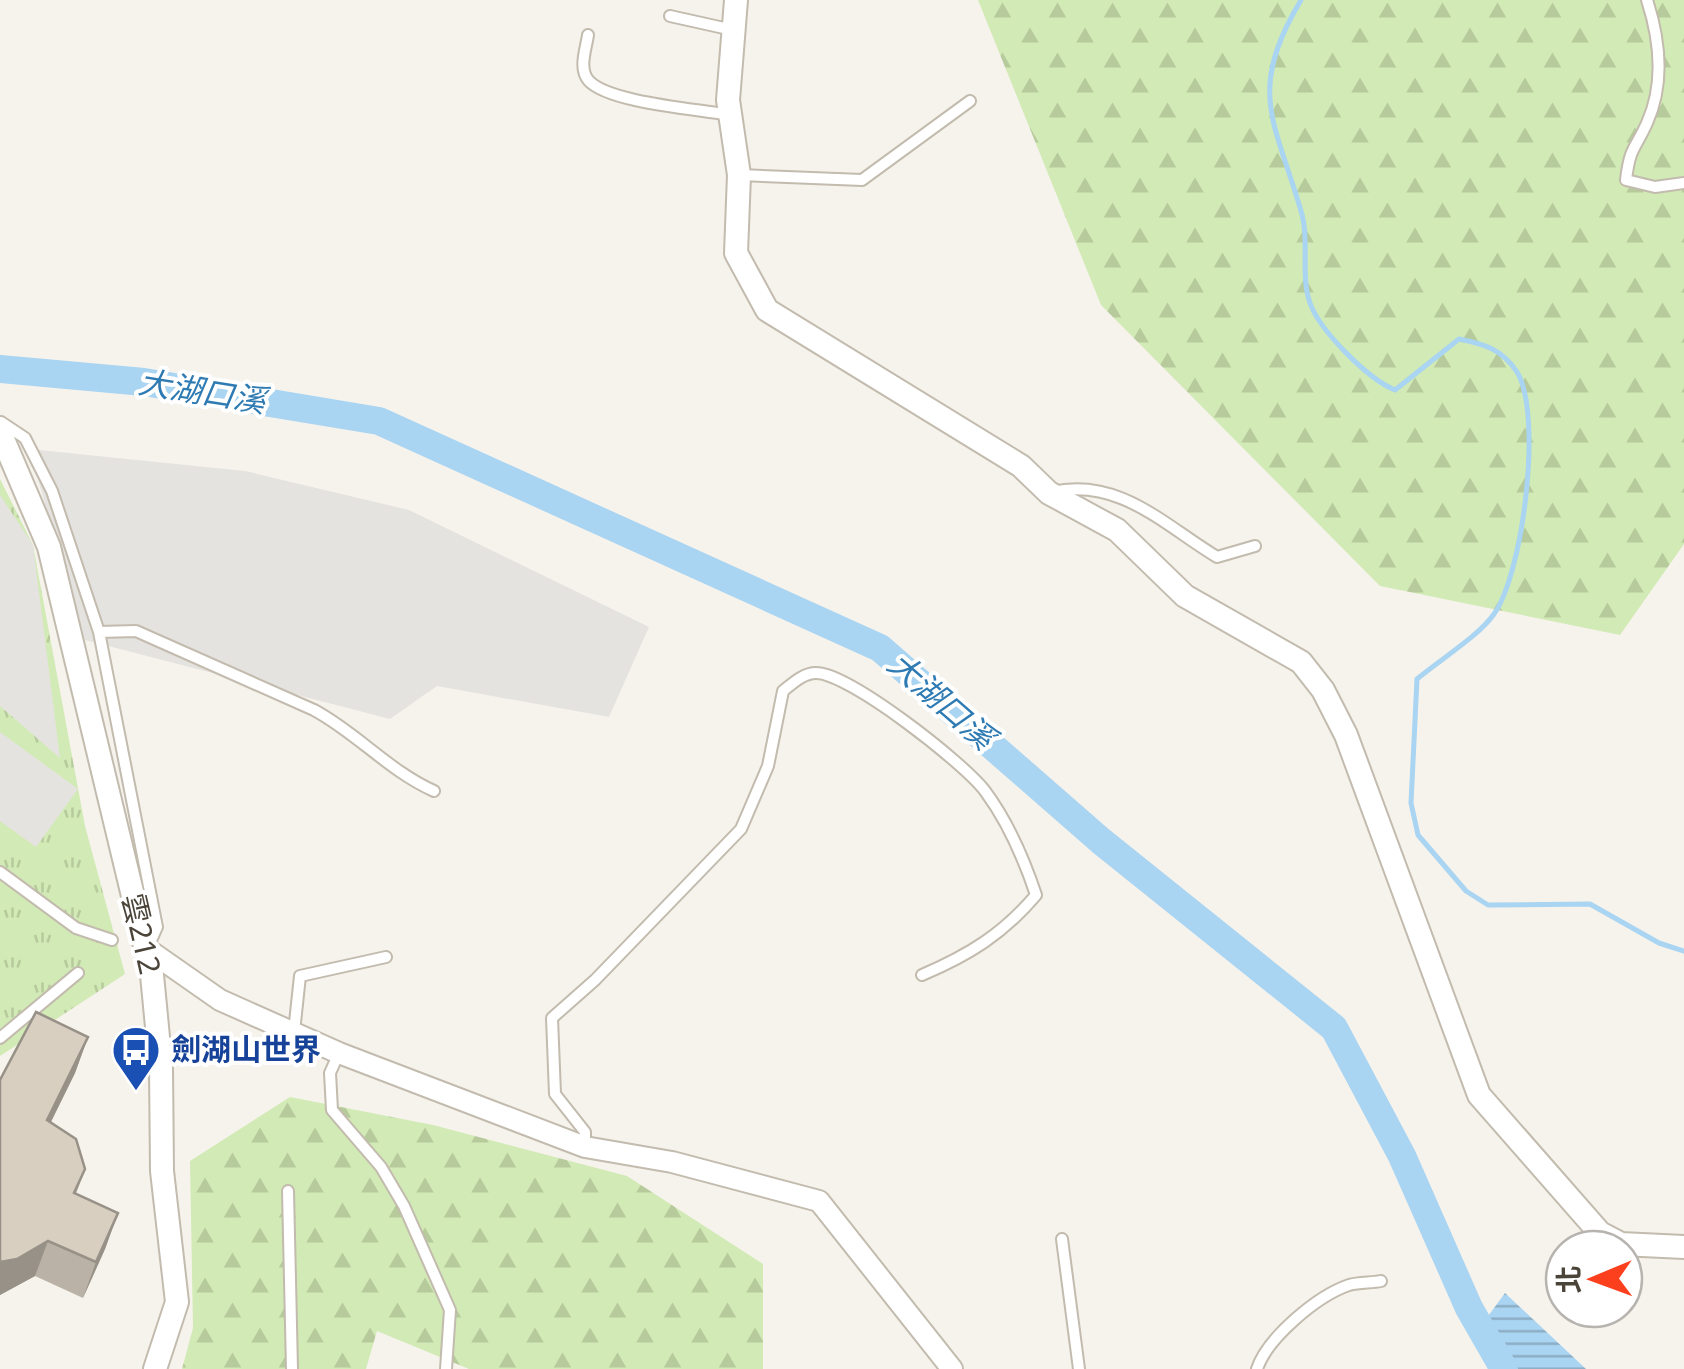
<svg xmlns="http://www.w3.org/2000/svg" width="1684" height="1369" viewBox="0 0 1684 1369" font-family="'Noto Sans','Noto Sans TC',sans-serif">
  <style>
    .forest { fill: url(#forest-firs) }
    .park { fill: url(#park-tufts) }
    .parking { fill: #e5e3e0 }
    .water { fill: url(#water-rules) }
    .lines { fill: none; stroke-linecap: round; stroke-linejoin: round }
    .stream { stroke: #a9d4f2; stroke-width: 5 }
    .river { stroke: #a9d4f2; stroke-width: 28 }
    .service-casing { stroke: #c2bbae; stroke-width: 14 }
    .minor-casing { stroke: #c2bbae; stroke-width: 24 }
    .tertiary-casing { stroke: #c2bbae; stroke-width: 26 }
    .service { stroke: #fff; stroke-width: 10 }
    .minor { stroke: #fff; stroke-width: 20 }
    .tertiary { stroke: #fff; stroke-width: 22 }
    .wall { fill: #bab2a6 }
    .shaded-wall { fill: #979187 }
    .building { fill: #d8cfc1; stroke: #979187; stroke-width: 2.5 }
    .labels { text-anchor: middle; stroke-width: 8; stroke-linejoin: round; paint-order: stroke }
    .street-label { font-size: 30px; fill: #4b4439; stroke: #fff }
    .transit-label { font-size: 30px; font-weight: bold; fill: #164399; stroke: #fff; text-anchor: start }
    .water-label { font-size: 32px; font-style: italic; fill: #2e7ab2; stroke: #fff }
  </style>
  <defs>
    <pattern id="forest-firs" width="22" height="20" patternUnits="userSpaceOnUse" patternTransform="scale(2.5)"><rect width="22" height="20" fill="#d2eab5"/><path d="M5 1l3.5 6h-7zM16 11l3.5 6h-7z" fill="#b6ca9c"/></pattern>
    <pattern id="park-tufts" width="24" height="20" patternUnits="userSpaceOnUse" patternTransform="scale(2.5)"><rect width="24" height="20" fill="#d2eab5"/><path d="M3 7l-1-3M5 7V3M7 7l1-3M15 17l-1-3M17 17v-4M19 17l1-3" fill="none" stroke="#b6ca9c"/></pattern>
    <pattern id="water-rules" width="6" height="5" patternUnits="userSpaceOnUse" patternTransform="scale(2.5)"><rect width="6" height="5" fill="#a9d4f2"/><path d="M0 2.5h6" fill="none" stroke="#8caec5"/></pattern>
  </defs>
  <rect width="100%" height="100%" fill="#f6f3ec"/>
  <!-- forest -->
  <path class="forest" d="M978 0H1684V544L1620 635 1380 586 1101 305Z
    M290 1097 433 1125 627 1176 763 1264V1369H469L377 1331 366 1369H182L193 1328 190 1161Z"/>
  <!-- park -->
  <path class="park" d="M0 479 33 545 85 826 125 974 0 1056Z"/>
  <!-- parking -->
  <path class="parking" d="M29 449 245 471 409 510 649 627 609 717 437 686 390 719 85 640Z
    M0 495 33 545 60 758 0 706Z
    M0 732 78 789 36 847 0 821Z"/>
  <!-- water -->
  <path class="water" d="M1505 1293 1586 1369H1497L1475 1334Z"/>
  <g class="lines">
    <!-- stream -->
    <path class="stream" d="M1301 0C1246 92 1275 121 1301 211 1310 240 1300 276 1310 303 1320 331 1368 379 1395 390L1459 339C1484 344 1502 349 1517 372 1543 414 1523 574 1494 614 1479 636 1438 661 1417 679L1411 803 1418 835 1466 891 1488 905 1590 904 1659 943 1684 951"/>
    <!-- river -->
    <path class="river" d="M0 369 144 382 379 421 880 648 1101 841 1334 1028 1402 1156 1469 1308 1504 1369"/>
    <!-- service casing -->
    <g class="service-casing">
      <path id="service" d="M1647 0C1660 40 1665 83 1647 123 1635 150 1630 146 1626 180L1655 187 1684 183
        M670 16 733 30
        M588 35C586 49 578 69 589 81 610 103 698 109 729 115
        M740 175 862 180 970 101
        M1 422 25 438 52 491 99 632 157 927 149 945
        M1052 492C1119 477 1164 525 1217 557L1255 546
        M99 632 136 631 314 710C357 733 389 771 434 791
        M0 872 76 928 112 940
        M294 1032 300 976 386 957
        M0 1038 78 973
        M339 1053 330 1073 332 1110 381 1167 404 1206 450 1310 446 1369
        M585 1146V1132L555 1094 552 1018 595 980 741 829 768 766 783 691C792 684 803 673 816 673 849 673 964 763 985 791 1008 822 1024 859 1036 895 1003 934 969 955 922 975
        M288 1191 292 1369
        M1062 1239 1079 1369
        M1257 1369C1267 1338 1317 1296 1349 1285 1359 1282 1371 1283 1381 1281"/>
    </g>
    <!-- minor casing -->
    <g class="minor-casing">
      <path id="minor" d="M147 949 220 1000 339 1053 585 1147 672 1162 819 1201 952 1369"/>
    </g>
    <!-- tertiary casing -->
    <g class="tertiary-casing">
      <path id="tertiary" d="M736 0 728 100 739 175 736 253 767 310 1021 466 1049 493 1117 530 1185 596 1301 662 1323 690 1346 735 1479 1095 1600 1233 1621 1244 1684 1247
        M0 432 49 547 152 975 161 1068 162 1171 177 1302 155 1369"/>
    </g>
    <!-- service -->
    <use href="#service" class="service"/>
    <!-- minor -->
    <use href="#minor" class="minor"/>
    <!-- tertiary -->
    <use href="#tertiary" class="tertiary"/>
  </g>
  <!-- wall -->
  <path class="wall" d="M88 1037 75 1073 51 1122 85 1169 76 1194 118 1213 105 1249 83 1298 35 1276 0 1295V1080Z"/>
  <!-- shaded-wall -->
  <path class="shaded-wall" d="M88 1037 75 1073 34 1156 47 1120Z
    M118 1213 105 1249 83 1298 96 1262Z
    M48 1241 35 1276 0 1295V1262Z"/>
  <!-- building -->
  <path class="building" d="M36 1012 88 1037 47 1120 76 1139 85 1169 74 1193 118 1213 96 1262 48 1241 17 1259 0 1262V1080Z"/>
  <!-- icons -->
  <defs>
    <g id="bus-pin" transform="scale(2.5)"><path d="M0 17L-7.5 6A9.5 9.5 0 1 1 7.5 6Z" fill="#1a4fb4" stroke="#fff"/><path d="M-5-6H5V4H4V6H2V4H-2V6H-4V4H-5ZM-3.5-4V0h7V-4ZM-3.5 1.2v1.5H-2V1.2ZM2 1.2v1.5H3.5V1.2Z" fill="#fff"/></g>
  </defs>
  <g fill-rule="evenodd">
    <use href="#bus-pin" x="136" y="1050"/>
  </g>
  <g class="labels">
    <!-- street labels -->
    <g class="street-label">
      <text transform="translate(141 934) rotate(77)" y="10">雲212</text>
    </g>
    <!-- transit labels -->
    <g class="transit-label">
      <text x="171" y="1060">劍湖山世界</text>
    </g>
    <!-- water labels -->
    <g class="water-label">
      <text transform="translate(202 392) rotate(9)" y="11">大湖口溪</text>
      <text transform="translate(941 701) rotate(41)" y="11">大湖口溪</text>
    </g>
  </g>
  <!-- north arrow -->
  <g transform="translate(1594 1279) rotate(269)"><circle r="48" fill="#ffffff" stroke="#b7b4b0" stroke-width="2.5"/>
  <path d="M0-8L18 38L0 25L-18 38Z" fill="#fc3f1d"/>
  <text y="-15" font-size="28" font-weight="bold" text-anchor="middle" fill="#4b4439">北</text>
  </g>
</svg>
